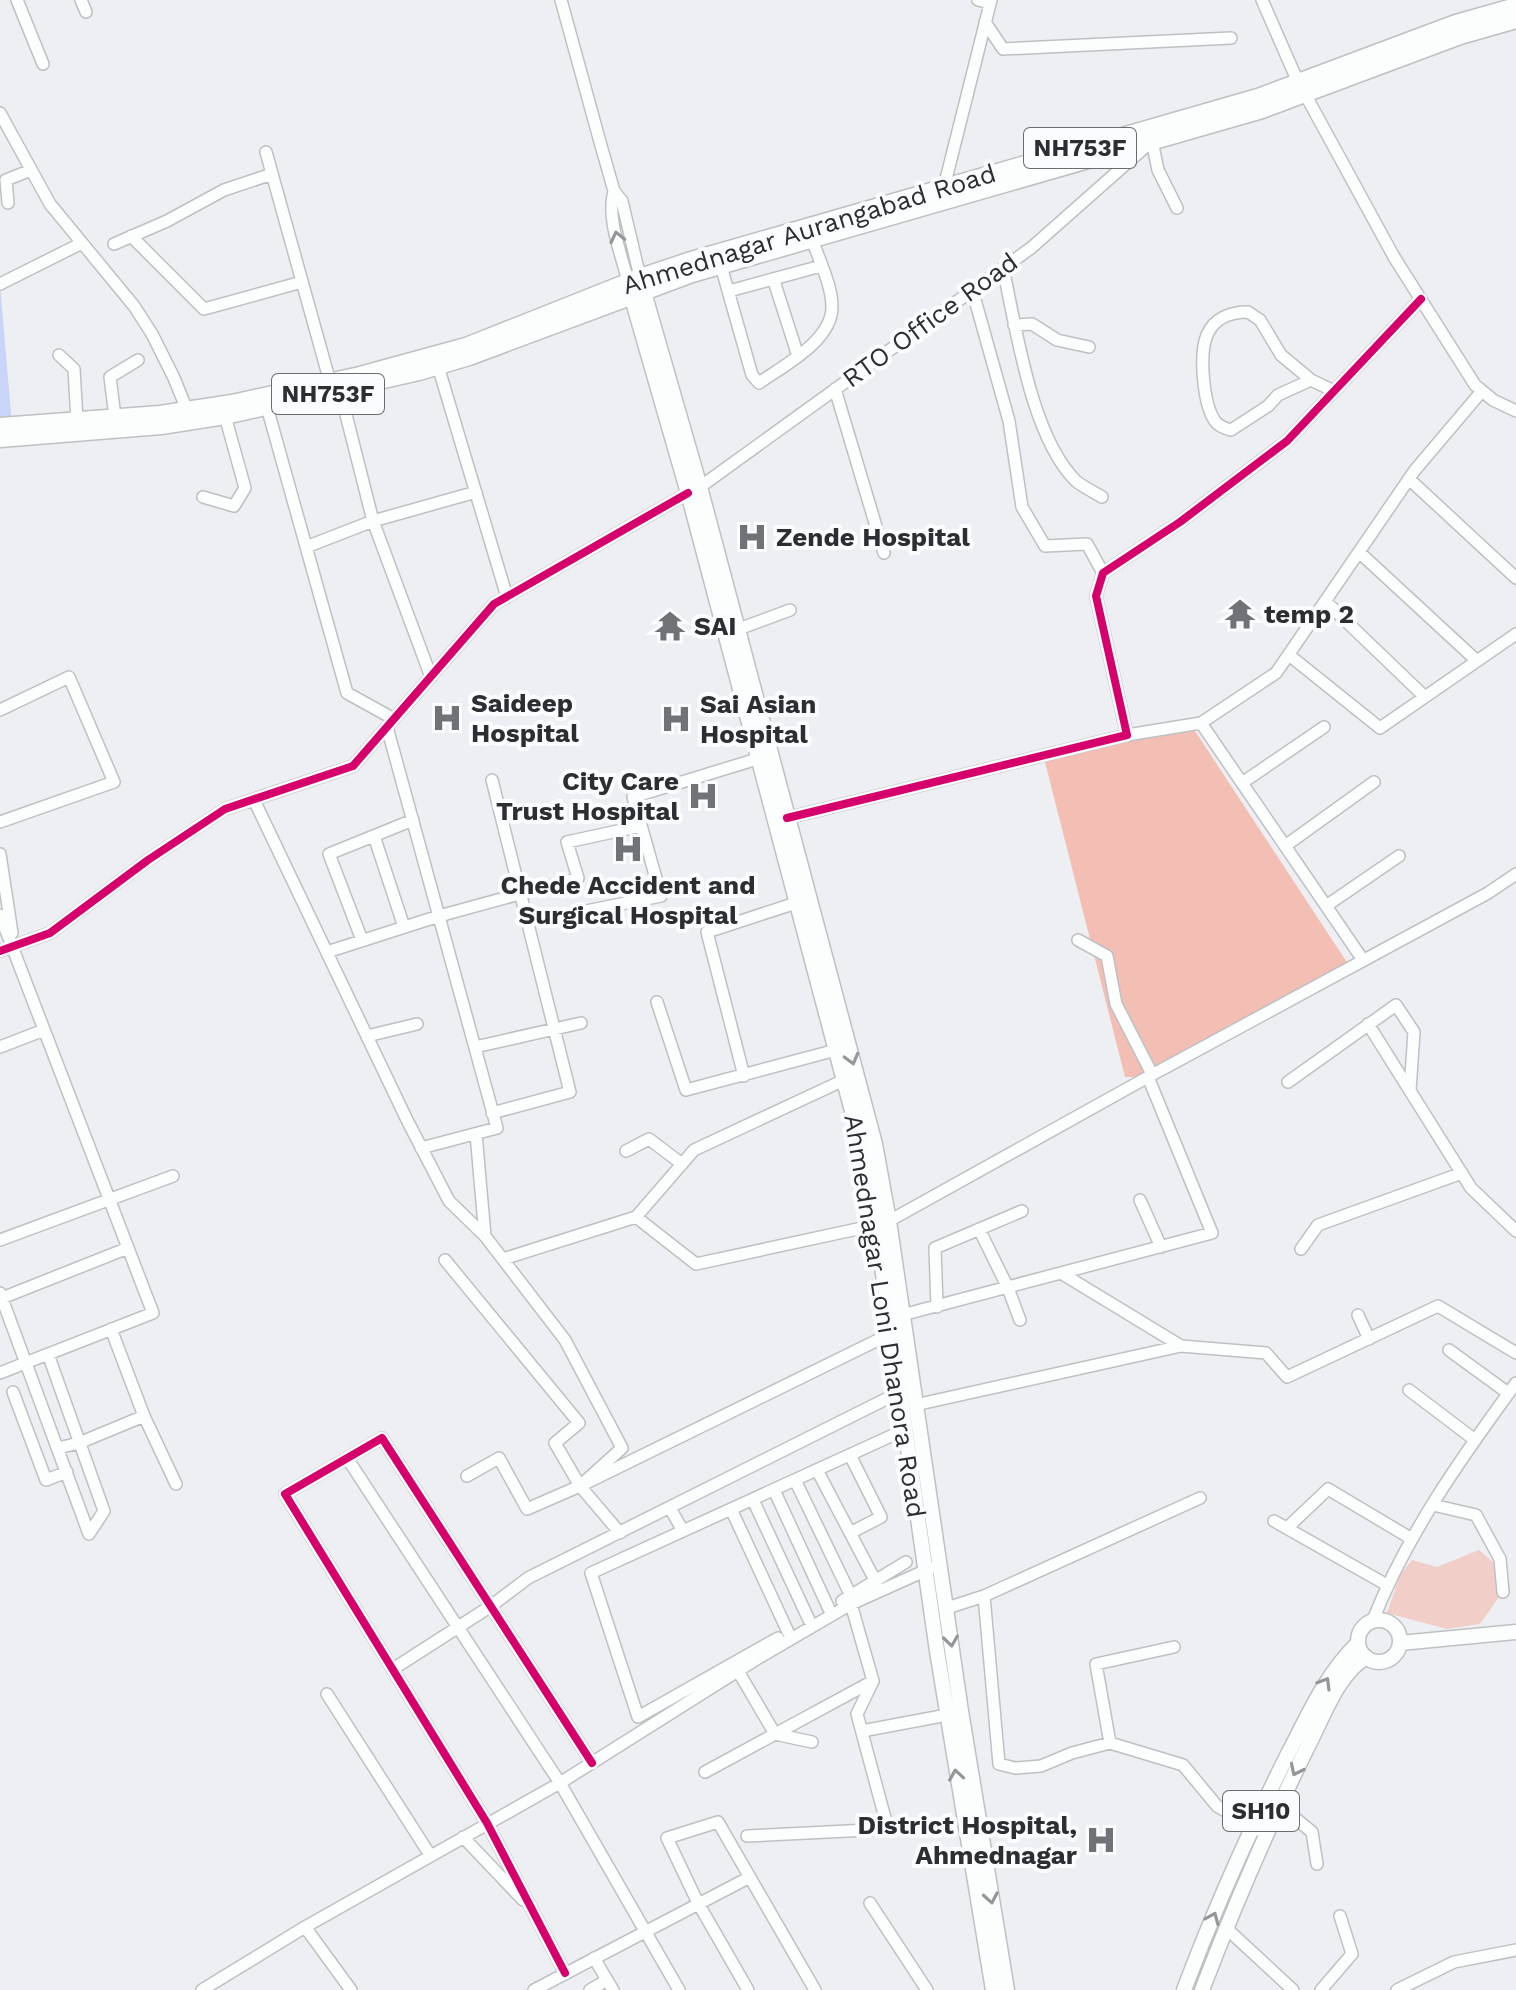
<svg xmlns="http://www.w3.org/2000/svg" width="1516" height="1990" viewBox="0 0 1516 1990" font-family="'Work Sans',sans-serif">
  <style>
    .green { fill: #f1cec8 }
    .forest { fill: #f3bfb5 }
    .water { fill: #c8d4f8 }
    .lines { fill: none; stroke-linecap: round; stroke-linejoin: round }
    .minor-casing { stroke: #bfc0c3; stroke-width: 14 }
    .major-casing { stroke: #bfc0c3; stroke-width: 17 }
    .highway-casing { stroke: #bfc0c3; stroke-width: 19 }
    .minor { stroke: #fcfdfd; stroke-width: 11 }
    .major { stroke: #fcfdfd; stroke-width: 14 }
    .highway { stroke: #fcfdfd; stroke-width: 16 }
    .cycleway-casing { stroke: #fbfcff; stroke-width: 13 }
    .cycleway { stroke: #d6006c; stroke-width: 8 }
    .oneway { stroke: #949697 }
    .labels { text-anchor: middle; stroke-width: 8; stroke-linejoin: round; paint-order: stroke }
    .shield { fill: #fbfcff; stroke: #6b6c6f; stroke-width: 2 }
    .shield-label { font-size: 24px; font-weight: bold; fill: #2d2e31 }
    .street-label { font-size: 26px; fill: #2d2e31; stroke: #fbfcff }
    .poi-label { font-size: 26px; font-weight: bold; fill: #2d2e31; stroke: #fbfcff; text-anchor: start }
  </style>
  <rect width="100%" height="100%" fill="#eeeff3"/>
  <!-- green -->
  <path class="green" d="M1479 1550 1493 1562 1499 1597 1480 1624 1447 1629 1387 1613 1400 1575 1412 1560 1437 1567Z"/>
  <!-- forest -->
  <path class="forest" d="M1193 728 1352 970 1148 1077H1125L1043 754Z"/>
  <!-- water -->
  <path class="water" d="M0 284 12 425 0 426Z"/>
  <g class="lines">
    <!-- minor casing -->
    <g class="minor-casing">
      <path id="minor" d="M17 0 43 64
        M81 0 86 12
        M561 0 600 142 614 191 622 201 640 277
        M978 0 990 3
        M1262 0 1298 82
        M985 22 1003 49 1231 38
        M1305 94 1394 257 1475 385 1493 400 1516 411
        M0 113 50 204 134 306 152 334 174 378 187 410
        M266 152 330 382
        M944 187 991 0
        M614 191C606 219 622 255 628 282
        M8 203 6 180 31 170
        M131 236 204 309 302 282
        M114 244 167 221 224 190 272 174
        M721 266 752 375 759 383C783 366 832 341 832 307 832 285 819 260 812 239
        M1003 268C1016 327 1031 437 1076 481 1083 487 1094 492 1102 497
        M774 281 798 356
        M0 284 82 243
        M972 289 1009 421 1022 507 1045 546 1087 544 1103 573
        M729 291 821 266
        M1014 325 1032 324 1057 340 1089 347
        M59 355 74 369 77 420
        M438 366 507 597
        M1311 380 1281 355 1260 320 1248 312C1231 312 1214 318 1207 335 1199 354 1203 404 1215 421 1219 427 1225 428 1231 430L1268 406 1278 395 1311 380 1334 391
        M835 389 884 553
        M340 391 373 521 431 677
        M267 407 347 693 394 719
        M115 417 110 377 138 360
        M1409 479 1516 578
        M700 487 1031 248 1152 141 1158 170 1177 208
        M203 497 234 506 245 488 225 416
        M306 547 373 521 476 492
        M1359 552 1477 661
        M1325 601 1425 697
        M736 630 790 610
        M1289 655 1380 728 1516 634
        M0 710 69 677 114 782 0 822
        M387 727 497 1128 421 1148
        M1127 735 1201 723
        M492 780 570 1092 492 1113
        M1242 783 1324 727
        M254 800 407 1120 449 1201 485 1236 565 1340 622 1448 580 1486
        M787 818 1127 735 1096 596 1103 573 1180 522 1287 441 1421 299
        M374 836 404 927
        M1285 846 1374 782
        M0 854 12 933
        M1326 906 1399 856
        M586 911 661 896 633 797 757 759
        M0 915 153 1313 0 1373
        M362 940 329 854 413 820
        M1078 940 1107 956 1116 1004 1152 1074
        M0 951 50 933 148 860 225 809 353 766 494 604 688 493
        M327 952 439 916 578 878 567 842 641 826
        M1363 960 1201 723 1276 673 1415 470 1482 391
        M657 1002 686 1090 836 1050
        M1368 1024 1471 1188 1516 1231
        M367 1036 417 1024
        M0 1047 44 1030
        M475 1047 581 1023
        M744 1076 707 932 796 903
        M1288 1082 1396 1005 1414 1032 1410 1090
        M476 1134 485 1236
        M626 1151 649 1139 682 1164
        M1140 1200 1161 1247
        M636 1217 694 1150 844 1080
        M889 1221 1148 1077 1488 893 1516 874
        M979 1229 1008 1288 1020 1320
        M0 1240 173 1176
        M1301 1249 1318 1225 1462 1173
        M503 1259 636 1217 696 1264 876 1225
        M445 1260 579 1423 555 1443 580 1486 527 1509 499 1458 467 1476
        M1061 1273 1181 1346
        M0 1293 89 1534 104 1511 48 1354
        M2 1298 128 1248
        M937 1307 935 1248 1022 1211
        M902 1315 1212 1233 1148 1077
        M1358 1315 1369 1339
        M111 1329 144 1416 176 1484
        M1449 1350 1508 1393
        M1409 1390 1475 1440
        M13 1392 46 1480 67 1472
        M915 1405 1181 1346 1266 1353 1287 1377 1438 1306 1516 1353
        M58 1448 79 1443 144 1416
        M850 1455 881 1517 850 1533
        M347 1458 560 1783 679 1990
        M817 1470 876 1582
        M795 1480 851 1596
        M774 1490 829 1609
        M753 1500 809 1620
        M1433 1505 1476 1515 1500 1559 1503 1592
        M670 1508 683 1531
        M731 1509 788 1632
        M1274 1521 1387 1585
        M1287 1528 1328 1489 1412 1539
        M620 1533 580 1486 890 1334
        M984 1596 999 1764 1015 1768 1041 1766 1072 1753 1110 1743 1183 1765 1217 1806 1257 1830
        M842 1601 906 1562
        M947 1608 984 1596 1200 1498
        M1373 1620C1407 1534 1462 1457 1516 1383
        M778 1638 638 1717 591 1573 904 1430
        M393 1669 491 1606 528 1578 898 1393
        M738 1671 775 1734 812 1742
        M327 1694 430 1855
        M862 1731 947 1715
        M1110 1743 1096 1664 1174 1647
        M705 1772 873 1681 851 1604
        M1279 1805 1312 1832 1317 1864
        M747 1836 888 1829 857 1714 873 1681
        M463 1837 523 1900
        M870 1903 927 1990
        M305 1927 351 1990
        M1226 1928 1293 1990
        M594 1958 613 1990
        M565 1973 487 1823 285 1494 382 1438 592 1763
        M202 1990 305 1927 560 1783 755 1660 851 1604 931 1568
        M534 1990 750 1877
        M590 1990 607 1980
        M748 1990 698 1903 667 1838 718 1822 815 1990
        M1321 1990 1352 1954 1340 1916
        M1397 1990 1454 1962 1516 1950"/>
    </g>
    <!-- major casing -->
    <g class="major-casing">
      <path id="major" d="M641 282 700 487 875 1144 889 1221 961 1711 1007 1990
        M629 288 688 493 861 1145 876 1225 937 1651 993 1990
        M1358 1641a21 21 0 1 1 42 0a21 21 0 1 1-42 0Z
        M1400 1643 1516 1632
        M1184 1990C1214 1910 1249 1832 1287 1756 1308 1716 1325 1675 1358 1643
        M1202 1990C1235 1904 1271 1820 1312 1738 1326 1710 1339 1674 1366 1657"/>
    </g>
    <!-- highway casing -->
    <g class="highway-casing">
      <path id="highway" d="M0 426 160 414 232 403 360 375 466 346 640 277 688 261 1258 97 1456 23 1516 6
        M0 439 161 426 225 416 419 372 469 357 692 274 1262 110 1460 36 1516 20"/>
    </g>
    <!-- minor -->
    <use href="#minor" class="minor"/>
    <!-- major -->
    <use href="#major" class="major"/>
    <!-- highway -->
    <use href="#highway" class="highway"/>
    <!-- cycleway casing -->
    <g class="cycleway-casing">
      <path id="cycleway" d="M787 818 1127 735 1096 596 1103 573 1180 522 1287 441 1421 299
        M0 951 50 933 148 860 225 809 353 766 494 604 688 493
        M565 1973 487 1823 285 1494 382 1438 592 1763"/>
    </g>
    <!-- cycleway -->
    <use href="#cycleway" class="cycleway"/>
  </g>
  <!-- one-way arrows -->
  <defs><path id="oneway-chevron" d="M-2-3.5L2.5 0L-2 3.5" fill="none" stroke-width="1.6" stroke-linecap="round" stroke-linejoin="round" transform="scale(2)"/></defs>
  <g class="oneway">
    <use href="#oneway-chevron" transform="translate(617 237) rotate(-103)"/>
    <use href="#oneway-chevron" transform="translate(852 1059) rotate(75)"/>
    <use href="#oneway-chevron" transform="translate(951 1641) rotate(82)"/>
    <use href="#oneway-chevron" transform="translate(1325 1683) rotate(-59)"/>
    <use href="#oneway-chevron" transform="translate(1296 1770) rotate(116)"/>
    <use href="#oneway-chevron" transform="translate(956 1775) rotate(-99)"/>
    <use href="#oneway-chevron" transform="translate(991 1898) rotate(80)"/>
    <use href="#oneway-chevron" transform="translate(1213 1918) rotate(-67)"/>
  </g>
  <!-- icons -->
  <defs>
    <g id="hospital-bare" transform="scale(2.4)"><path d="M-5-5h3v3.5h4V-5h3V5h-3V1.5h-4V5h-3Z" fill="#717275" stroke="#fbfcff" stroke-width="2.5" paint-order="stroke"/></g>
    <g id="temple-bare" transform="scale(2.4)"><path d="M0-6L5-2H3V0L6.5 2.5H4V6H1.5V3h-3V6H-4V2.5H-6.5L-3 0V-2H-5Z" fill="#717275" stroke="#fbfcff" stroke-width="2.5" paint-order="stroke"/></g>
  </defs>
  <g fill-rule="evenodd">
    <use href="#hospital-bare" x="752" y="537"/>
    <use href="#temple-bare" x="1240" y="614"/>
    <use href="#temple-bare" x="670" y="626"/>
    <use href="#hospital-bare" x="447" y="718"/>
    <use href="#hospital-bare" x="676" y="719"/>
    <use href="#hospital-bare" x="703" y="796"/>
    <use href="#hospital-bare" x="628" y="849"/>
    <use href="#hospital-bare" x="1101" y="1840"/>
  </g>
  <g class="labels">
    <!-- shield labels -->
    <g class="shield">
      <rect x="1024" y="128" width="112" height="40" rx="6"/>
      <rect x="272" y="374" width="112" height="40" rx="6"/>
      <rect x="1223" y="1791" width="76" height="40" rx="6"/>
    </g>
    <g class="shield-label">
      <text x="1080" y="156">NH753F</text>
      <text x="328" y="402">NH753F</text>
      <text x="1261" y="1819">SH10</text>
    </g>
    <!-- street labels -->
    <g class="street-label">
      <text transform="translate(809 229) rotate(-17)" y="9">Ahmednagar Aurangabad Road</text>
      <text transform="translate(930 320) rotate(-36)" y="9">RTO Office Road</text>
      <text transform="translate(885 1316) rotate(81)" y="9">Ahmednagar Loni Dhanora Road</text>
    </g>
    <!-- poi labels -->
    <g class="poi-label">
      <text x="776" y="546">Zende Hospital</text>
      <text x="1264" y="623">temp 2</text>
      <text x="694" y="635">SAI</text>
      <text x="471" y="712">Saideep<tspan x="471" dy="30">Hospital</tspan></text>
      <text x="700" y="713">Sai Asian<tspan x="700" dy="30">Hospital</tspan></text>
      <text x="679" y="790" text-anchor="end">City Care<tspan x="679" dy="30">Trust Hospital</tspan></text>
      <text x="628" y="894" text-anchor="middle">Chede Accident and<tspan x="628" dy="30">Surgical Hospital</tspan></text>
      <text x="1077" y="1834" text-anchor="end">District Hospital,<tspan x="1077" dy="30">Ahmednagar</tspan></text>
    </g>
  </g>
</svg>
